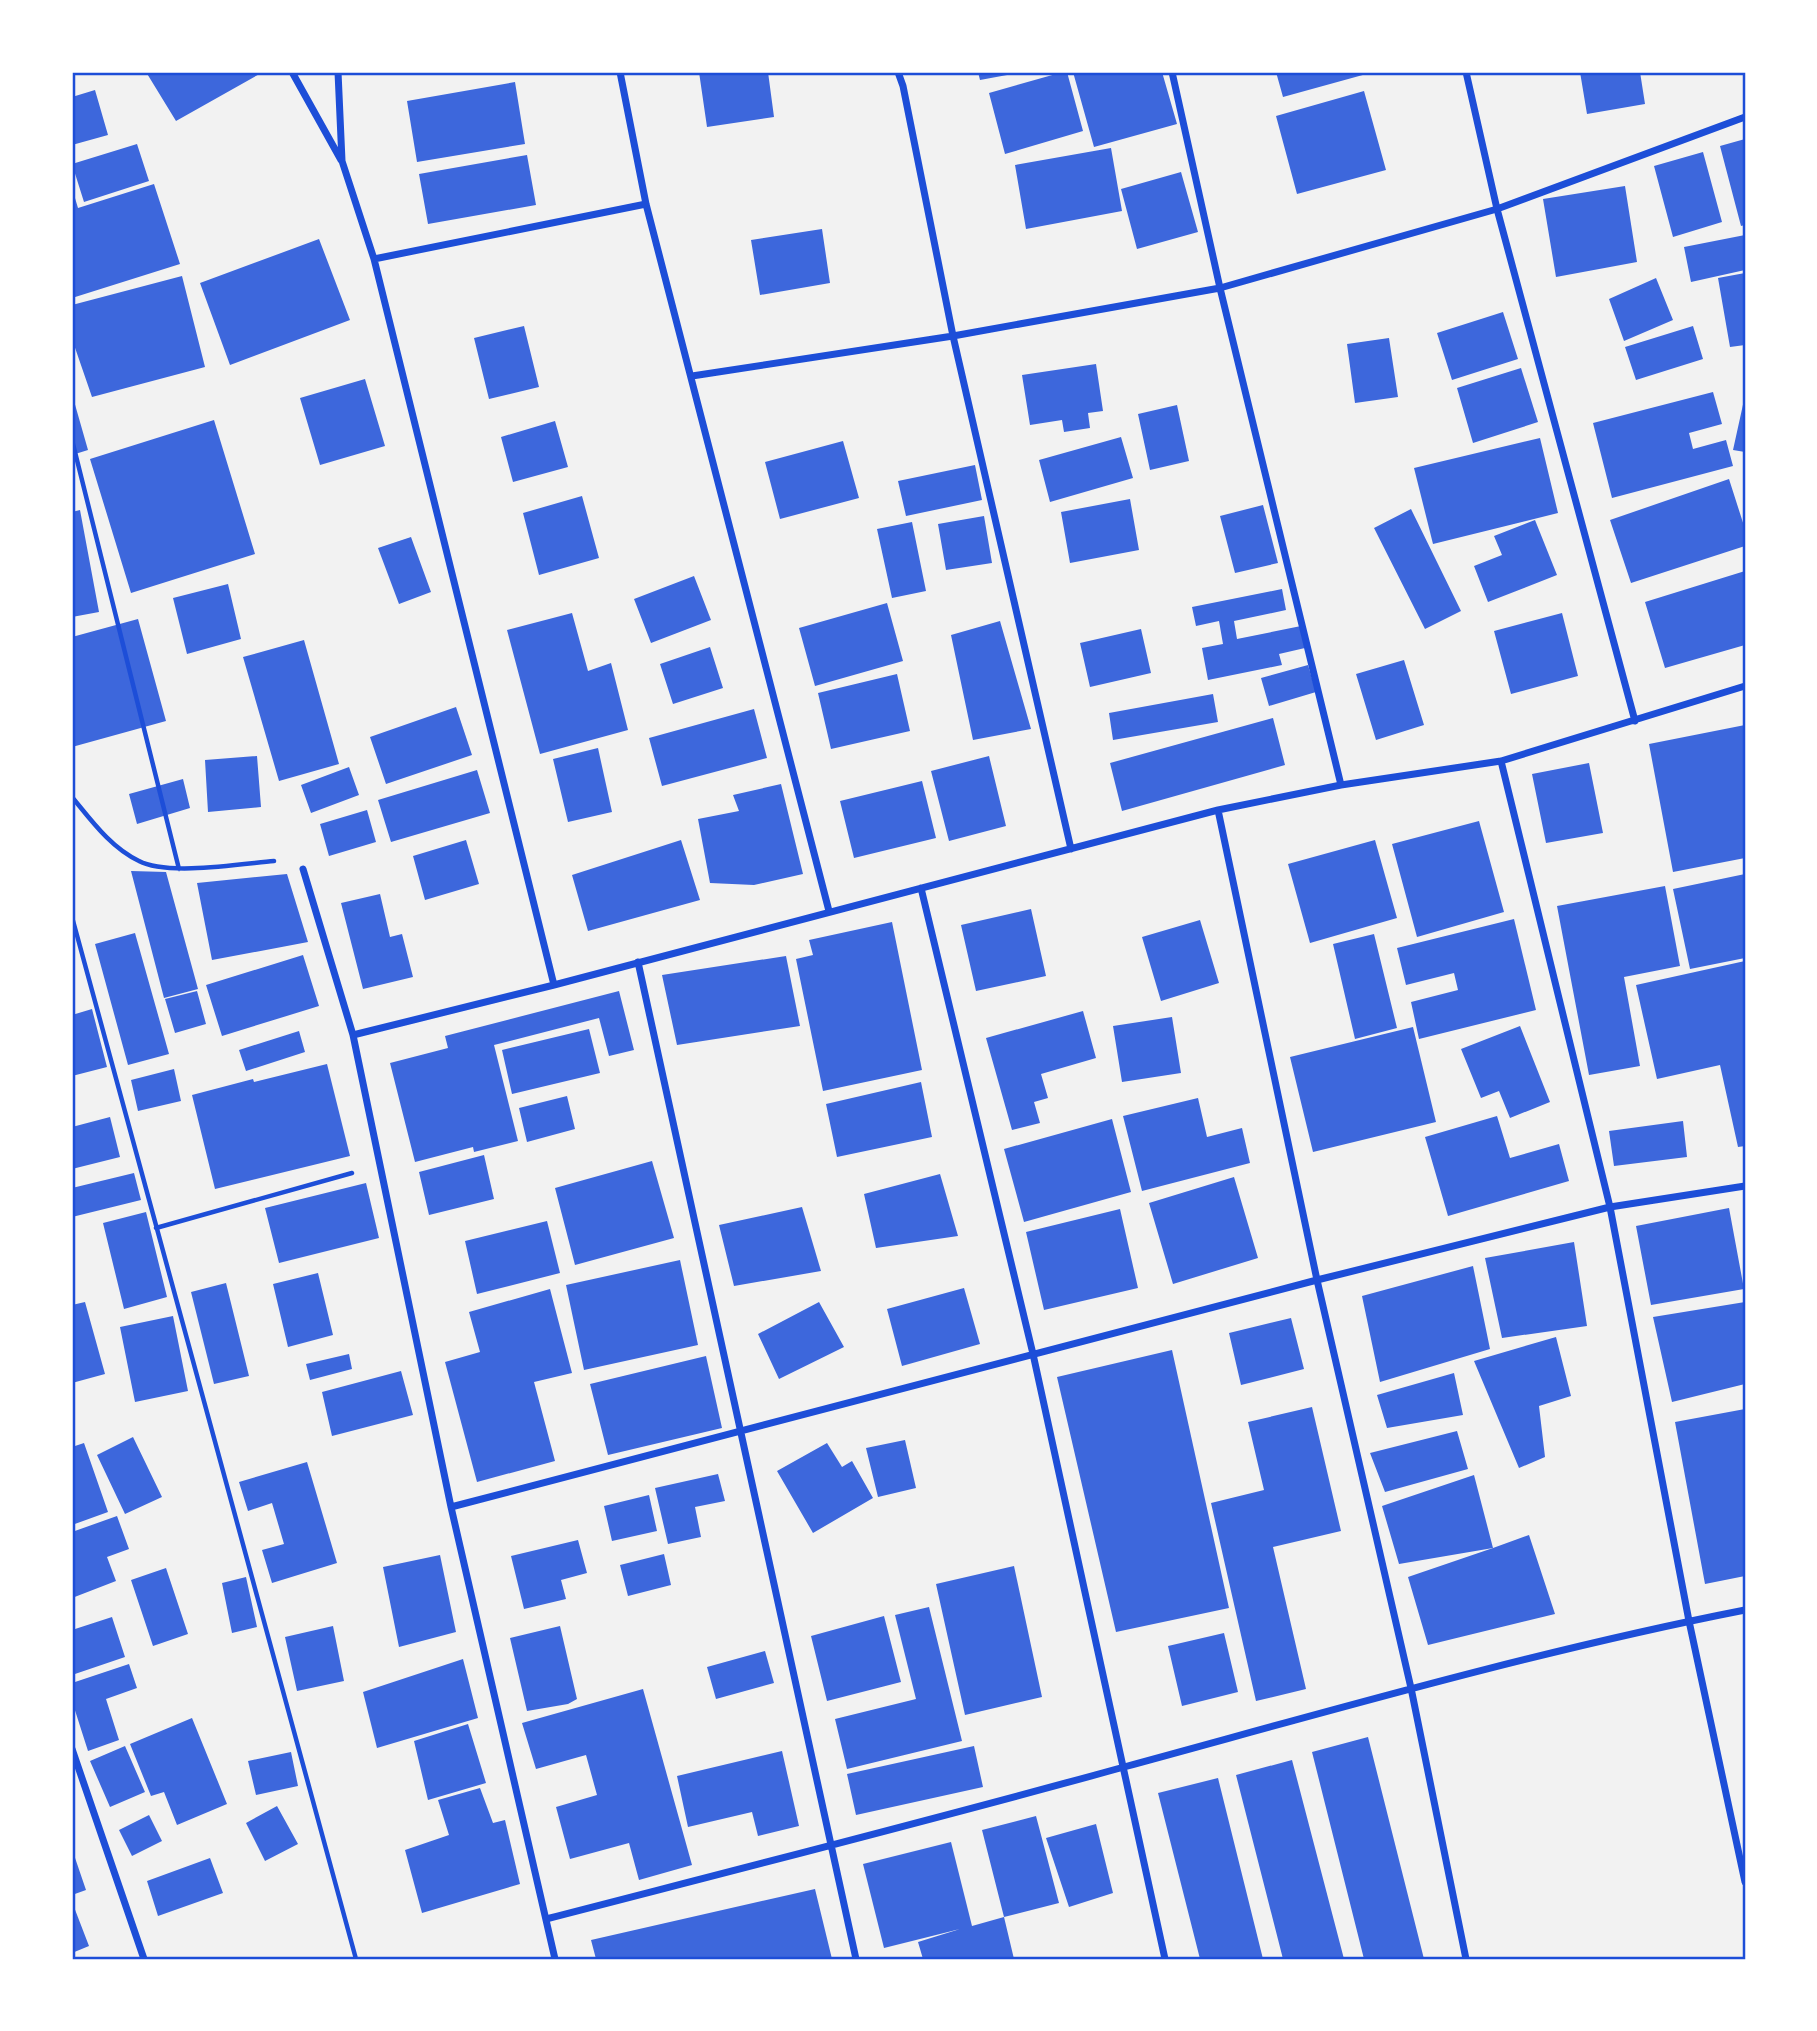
<svg xmlns="http://www.w3.org/2000/svg" width="1817" height="2031" viewBox="0 0 1817 2031" font-family="'Zilla Slab',serif">
  <style>
    .building { fill: #3d67dc }
    .lines { fill: none; stroke-linecap: round; stroke-linejoin: round }
    .path { stroke: #1d4ed8; stroke-width: 4.5 }
    .minor { stroke: #1d4ed8; stroke-width: 7 }
    .neatline { fill: none; stroke: #1d4ed8; stroke-width: 2.5 }
  </style>
  <rect width="100%" height="100%" fill="#f2f2f2"/>
  <!-- building -->
  <path class="building" d="M146 72H263L176 121Z
    M699 72H768L774 117 707 127Z
    M978 72H1018V73L980 80Z
    M1063 72H1067L1083 131 1005 154 989 93Z
    M1073 72H1162L1177 124 1094 147Z
    M1276 72H1369L1370 73 1283 97Z
    M1580 72H1640L1645 104 1587 114Z
    M515 82 525 144 417 162 407 101Z
    M95 90 108 135 72 145V97Z
    M1364 91 1386 170 1297 194 1276 116Z
    M1745 139V225L1741 226 1720 146Z
    M137 144 149 181 84 202 72 164Z
    M1111 148 1122 211 1026 229 1015 165Z
    M1703 152 1722 222 1673 237 1654 166Z
    M527 155 536 205 428 224 419 174Z
    M1181 172 1198 232 1137 249 1121 189Z
    M154 184 180 264 72 298V188L78 208Z
    M1625 186 1637 262 1556 277 1543 199Z
    M822 229 830 283 760 295 751 240Z
    M1745 235V270L1691 282 1684 247Z
    M319 239 350 320 230 365 200 283Z
    M1745 273V345L1730 347 1718 278Z
    M182 276 205 367 92 397 72 339V305Z
    M1656 278 1673 320 1624 341 1609 299Z
    M1503 312 1518 359 1452 380 1437 333Z
    M524 326 539 387 489 399 474 338Z
    M1693 326 1703 359 1636 380 1625 347Z
    M1389 338 1398 397 1355 403 1347 344Z
    M1096 364 1103 411 1088 413 1090 428 1064 432 1062 420 1030 425 1022 375Z
    M1521 368 1538 422 1473 443 1457 388Z
    M365 379 385 446 320 465 300 398Z
    M1713 392 1722 424 1689 433 1693 449 1726 440 1733 466 1612 498 1593 423Z
    M72 394 88 450 72 455Z
    M1744 400H1745V452L1733 450Z
    M1177 405 1189 461 1150 470 1138 414Z
    M214 420 255 554 131 593 90 459Z
    M555 421 568 467 513 482 501 437Z
    M1121 437 1133 478 1050 502 1039 460Z
    M1540 438 1558 513 1433 544 1414 468Z
    M843 441 859 498 780 519 765 462Z
    M975 465 982 500 906 516 898 481Z
    M1729 479 1745 529V546L1631 583 1610 520Z
    M582 496 599 558 539 575 523 513Z
    M1130 499 1139 550 1070 563 1061 512Z
    M1263 505 1278 563 1235 573 1220 516Z
    M1411 509 1461 611 1425 629 1374 528Z
    M80 510 99 612 72 617V512Z
    M984 516 992 563 946 570 938 524Z
    M1535 520 1557 575 1488 602 1474 566 1502 555 1494 536Z
    M912 522 926 591 892 598 877 529Z
    M411 537 431 592 399 604 378 548Z
    M1745 571V645L1665 668 1645 602Z
    M694 576 711 620 651 643 634 599Z
    M228 584 241 639 187 654 173 598Z
    M1282 589 1286 610 1234 621 1237 639 1301 626 1305 648 1279 654 1282 665 1208 680 1202 648 1223 644 1219 621 1196 626 1192 607Z
    M887 603 903 661 815 686 799 628Z
    M572 613 588 671 611 663 628 730 540 754 507 630Z
    M1562 613 1578 676 1511 694 1494 631Z
    M138 619 166 721 72 747V637Z
    M1000 621 1031 729 973 740 951 635Z
    M1141 629 1151 673 1090 687 1080 643Z
    M304 640 339 764 279 781 243 657Z
    M710 647 723 688 673 704 660 664Z
    M1404 660 1424 725 1376 740 1356 674Z
    M1308 665 1316 692 1269 706 1261 678Z
    M897 674 910 731 831 749 818 693Z
    M1213 694 1218 722 1113 740 1109 713Z
    M456 707 472 755 386 784 370 737Z
    M754 709 767 758 662 786 649 738Z
    M1273 718 1285 765 1122 811 1110 763Z
    M1745 725V858L1673 872 1649 744Z
    M598 748 612 812 568 822 553 759Z
    M257 756 261 807 208 812 205 760Z
    M989 756 1006 826 949 841 931 771Z
    M1589 763 1603 833 1546 843 1532 774Z
    M349 767 359 795 311 813 301 785Z
    M477 770 490 813 391 842 378 800Z
    M183 779 190 808 137 824 129 794Z
    M922 781 936 838 854 858 840 801Z
    M781 784 803 874 754 885 710 883 698 819 739 811 733 795Z
    M367 810 376 842 329 856 320 824Z
    M1479 821 1504 912 1417 937 1392 844Z
    M466 840 479 884 425 900 413 856Z
    M681 840 700 900 588 931 572 875Z
    M1375 840 1397 918 1310 943 1288 864Z
    M131 871 166 872 198 989 164 998Z
    M287 874 308 942 212 960 197 883Z
    M1745 874V958L1690 969 1673 889Z
    M1665 886 1680 966 1624 977 1640 1066 1589 1075 1557 906Z
    M380 894 390 937 402 934 413 977 363 989 341 903Z
    M1031 909 1046 976 976 991 961 925Z
    M1514 919 1536 1010 1419 1039 1411 1002 1458 990 1454 973 1406 985 1397 948Z
    M1200 920 1219 983 1161 1001 1142 937Z
    M892 922 922 1070 823 1091 796 959 813 955 809 940Z
    M135 933 169 1054 128 1065 95 944Z
    M1374 934 1397 1028 1355 1039 1333 944Z
    M303 955 319 1006 222 1036 206 985Z
    M786 956 800 1026 677 1045 662 975Z
    M1745 961V1146L1738 1147 1720 1065 1657 1079 1636 985Z
    M197 991 206 1024 175 1033 165 999Z
    M619 991 634 1050 609 1056 599 1018 494 1045 518 1141 474 1152 473 1147 415 1162 390 1063 448 1048 445 1036Z
    M92 1009 107 1067 72 1076V1015Z
    M1083 1011 1096 1058 1041 1074 1048 1098 1034 1102 1040 1123 1012 1130 986 1038Z
    M1172 1017 1181 1073 1122 1082 1113 1026Z
    M1520 1026 1550 1102 1510 1118 1499 1091 1481 1098 1461 1049Z
    M1413 1027 1436 1122 1313 1152 1290 1057Z
    M589 1029 600 1073 512 1094 502 1050Z
    M299 1031 305 1052 246 1071 239 1050Z
    M327 1064 350 1156 215 1189 192 1095 253 1079 254 1082Z
    M174 1069 181 1101 138 1111 131 1080Z
    M921 1082 932 1137 837 1157 826 1104Z
    M567 1096 575 1129 527 1142 519 1108Z
    M1198 1098 1207 1137 1242 1128 1250 1163 1142 1191 1123 1116Z
    M1497 1116 1510 1158 1559 1144 1569 1181 1448 1216 1425 1137Z
    M110 1117 120 1157 72 1169V1127Z
    M1112 1119 1131 1192 1024 1222 1004 1149Z
    M1683 1121 1687 1157 1614 1166 1609 1131Z
    M484 1155 494 1199 429 1215 419 1172Z
    M652 1161 674 1238 575 1265 555 1188Z
    M134 1173 141 1200 72 1217V1188Z
    M940 1174 958 1236 876 1248 864 1194Z
    M1234 1177 1258 1258 1173 1284 1149 1203Z
    M366 1183 379 1238 279 1263 265 1208Z
    M802 1207 821 1271 734 1286 719 1225Z
    M1729 1208 1744 1289 1651 1305 1636 1226Z
    M1120 1209 1138 1288 1044 1310 1026 1232Z
    M146 1212 167 1297 124 1309 103 1223Z
    M547 1221 560 1273 477 1294 465 1241Z
    M1574 1242 1587 1326 1502 1338 1485 1258Z
    M680 1260 698 1345 584 1370 566 1285Z
    M1473 1266 1490 1349 1380 1382 1362 1296Z
    M318 1273 333 1335 288 1347 273 1284Z
    M226 1283 249 1376 214 1384 191 1292Z
    M964 1288 980 1344 902 1366 887 1309Z
    M550 1289 572 1373 534 1382 555 1461 477 1482 445 1362 480 1352 469 1312Z
    M85 1302 105 1374 72 1383V1305Z
    M819 1302 844 1347 779 1379 758 1334Z
    M1745 1302V1384L1672 1402 1653 1317Z
    M173 1316 188 1391 135 1402 120 1327Z
    M1291 1318 1304 1369 1241 1385 1229 1333Z
    M1556 1337 1571 1396 1539 1406 1545 1457 1519 1468 1474 1361Z
    M1172 1350 1229 1608 1116 1632 1057 1377Z
    M349 1354 352 1369 310 1380 306 1364Z
    M706 1356 722 1428 608 1455 590 1384Z
    M401 1371 413 1415 332 1436 322 1392Z
    M1454 1373 1463 1415 1387 1428 1377 1395Z
    M1312 1407 1341 1531 1273 1547 1306 1689 1256 1701 1211 1503 1264 1490 1248 1422Z
    M1745 1409V1576L1705 1584 1675 1422Z
    M1457 1431 1468 1469 1385 1492 1370 1453Z
    M133 1437 162 1497 125 1514 97 1455Z
    M905 1440 916 1488 878 1497 866 1448Z
    M84 1443 108 1512 72 1525V1447Z
    M827 1443 842 1467 852 1461 873 1498 813 1533 777 1471Z
    M307 1462 337 1563 272 1583 262 1550 284 1544 272 1503 248 1511 239 1482Z
    M718 1474 725 1501 695 1507 701 1537 668 1544 655 1488Z
    M1474 1475 1493 1548 1529 1535 1555 1614 1428 1645 1408 1577 1493 1548 1399 1564 1382 1506Z
    M649 1495 657 1531 612 1541 604 1506Z
    M117 1516 129 1549 107 1557 116 1581 72 1598V1532Z
    M578 1540 587 1573 561 1580 566 1599 524 1609 511 1556Z
    M664 1554 671 1585 628 1596 620 1565Z
    M440 1555 456 1632 399 1647 383 1567Z
    M1014 1566 1042 1697 965 1715 936 1584Z
    M166 1568 188 1634 153 1646 131 1580Z
    M246 1577 257 1627 232 1633 222 1583Z
    M929 1607 962 1741 847 1769 835 1719 916 1699 895 1615Z
    M884 1616 901 1682 827 1701 811 1636Z
    M112 1617 125 1657 72 1675V1630Z
    M333 1626 344 1681 297 1691 285 1637Z
    M560 1626 577 1699 568 1704 527 1711 510 1638Z
    M1224 1633 1238 1692 1182 1706 1168 1646Z
    M765 1651 774 1683 716 1699 707 1667Z
    M463 1659 478 1718 377 1748 363 1692Z
    M129 1664 137 1688 106 1699 119 1740 88 1751 72 1701V1683Z
    M643 1689 692 1865 639 1880 629 1843 570 1859 556 1807 597 1795 586 1755 536 1769 522 1723Z
    M192 1718 227 1804 177 1825 164 1792 151 1796 130 1744Z
    M468 1724 486 1783 428 1800 414 1741Z
    M1368 1737 1424 1959H1364L1312 1752Z
    M125 1746 145 1792 110 1807 90 1761Z
    M974 1746 983 1787 856 1815 847 1774Z
    M782 1751 799 1826 758 1836 752 1812 688 1827 677 1776Z
    M291 1752 298 1786 256 1795 248 1761Z
    M1292 1760 1344 1959H1283L1236 1775Z
    M1218 1778 1263 1959H1200L1158 1793Z
    M480 1788 493 1823 505 1820 520 1884 422 1913 405 1850 449 1835 438 1800Z
    M277 1806 298 1844 265 1861 246 1823Z
    M149 1815 162 1841 132 1856 119 1830Z
    M1036 1816 1059 1903 1004 1917 982 1830Z
    M1096 1824 1113 1893 1069 1907 1046 1838Z
    M951 1842 972 1926 1004 1917 1014 1959H923L918 1942 960 1929 884 1948 863 1864Z
    M72 1849 86 1890 72 1895Z
    M210 1858 223 1893 158 1916 147 1881Z
    M815 1889 832 1959H596L591 1940Z
    M74 1907 89 1946 72 1953V1908Z"/>
  <g class="lines">
    <!-- path -->
    <path class="path" d="M72 440 179 869
      M72 797C91 820 111 848 139 861 167 876 241 864 274 861
      M72 917 356 1959
      M156 1228 352 1173"/>
    <!-- minor -->
    <path class="minor" d="M292 72 341 160
      M338 72 342 161 374 259 554 985
      M620 72 646 204 829 911
      M898 72 903 86 953 336 1071 849
      M1172 72 1220 288 1341 785
      M1466 72 1497 209 1635 721
      M374 259 646 204
      M692 376 953 336 1220 288 1497 209 1745 117
      M1501 761 1610 1207 1689 1621 1745 1882
      M1218 810 1317 1280 1411 1688 1466 1959
      M303 869 353 1035 451 1507 555 1959
      M921 888 1033 1354 1165 1959
      M638 962 856 1959
      M353 1035 554 985 1218 810 1341 785 1501 761 1745 686
      M451 1507 1317 1280 1610 1207 1745 1186
      M72 1749 144 1959
      M546 1919C739 1869 932 1820 1124 1767 1330 1711 1536 1651 1745 1610"/>
  </g>
  <!-- border -->
  <rect width="1817" height="2031" fill="none" stroke="#ffffff" stroke-width="147"/>
  <rect x="74" y="74" width="1670" height="1884" class="neatline"/>
</svg>
